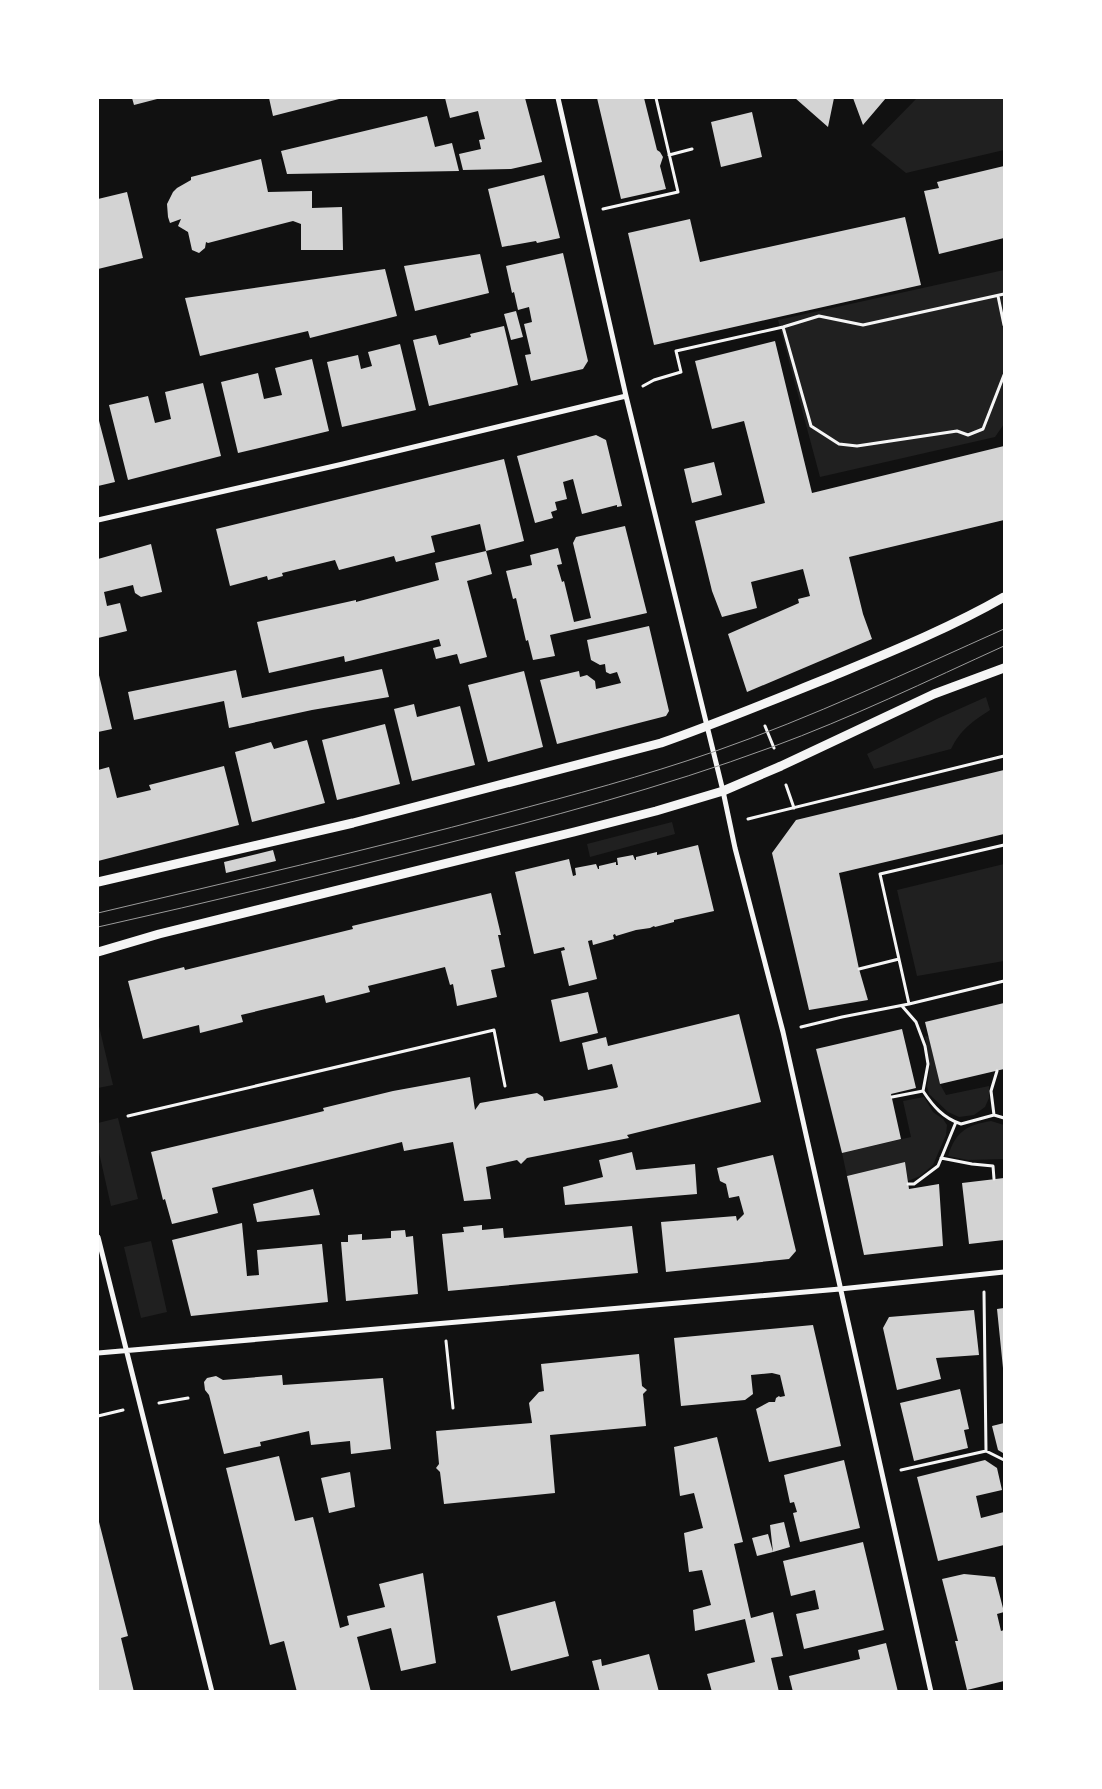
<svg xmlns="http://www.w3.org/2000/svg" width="1102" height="1789" viewBox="0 0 1102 1789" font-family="'Noto Serif',serif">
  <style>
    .green { fill: #202020 }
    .building { fill: #d3d3d3 }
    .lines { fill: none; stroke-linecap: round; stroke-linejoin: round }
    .path { stroke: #f5f5f5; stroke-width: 3 }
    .minor { stroke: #f5f5f5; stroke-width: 5 }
    .tertiary { stroke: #f5f5f5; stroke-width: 9 }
    .tram { stroke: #9a9a9a; stroke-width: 1 }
  </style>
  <rect width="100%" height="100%" fill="#111"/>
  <!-- green -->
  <path class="green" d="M917 98H1004V150L906 173 871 145Z
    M1004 270V424L995 437 820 477 778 320Z
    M986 697 990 710C972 722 961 729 951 749L874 769 867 754 939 718Z
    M672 822 675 834 590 857 587 844Z
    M1004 864V961L917 976 897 890Z
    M98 1022 113 1085 98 1088Z
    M925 1036 929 1037 940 1084 946 1095 989 1086V1098L985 1107 974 1115 959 1117 948 1112 929 1094 927 1086 930 1066Z
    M924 1097 933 1112 943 1119 947 1125 946 1135 933 1165 920 1176 908 1181 905 1162 847 1176 842 1153 911 1137 903 1101Z
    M118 1118 138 1199 111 1206 98 1148V1123Z
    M991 1121 1004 1125V1165L1003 1159 968 1160 948 1156C956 1131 967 1125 991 1121Z
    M151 1241 167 1312 141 1318 124 1247Z"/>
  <!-- building -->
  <path class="building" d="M132 98H161L134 105Z
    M269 98H343L273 116Z
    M445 98H525L542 162 511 169 463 170 459 154 481 149 479 140 485 139 481 124 478 111 450 118Z
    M597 98H644L657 150 660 152 663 157 660 166 666 189 621 199Z
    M795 98H834L828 127Z
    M853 98H886L863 125Z
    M752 112 762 157 721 167 711 122Z
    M427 116 435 147 452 143 459 171 287 174 281 151Z
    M261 159 268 192 312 191V208L342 207 343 250H301V224L293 221 208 243 206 242 205 248 199 253 192 250 188 232 178 226 181 219 170 223 168 217 167 204 173 192 177 188 191 180V177Z
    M1004 166V238L939 254 924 191 939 188 937 182Z
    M544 175 560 238 537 243 536 241 502 247 488 189Z
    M127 192 143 258 98 269V199Z
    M905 217 921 285 654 345 628 233 690 219 700 262Z
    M563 253 588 361 583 369 531 381 525 355 531 354 524 324 532 322 529 307 518 310 514 292 512 293 506 266Z
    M480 254 489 293 415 311 404 266Z
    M385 269 397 316 310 338 308 331 200 356 185 298Z
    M516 311 523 337 511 340 504 314Z
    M504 326 518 385 429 406 413 340 436 335 439 345 471 337 470 334Z
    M775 341 812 493 1004 446V520L849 557 863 614 872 639 747 692 728 634 799 603 798 599 810 596 803 569 751 582 757 608 722 617 712 591 695 521 765 503 744 421 712 429 695 361Z
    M400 344 416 410 342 427 327 362 358 355 361 369 372 366 368 352Z
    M312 359 329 431 238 453 221 382 258 373 264 399 282 395 275 368Z
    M203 383 221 456 128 480 109 405 148 396 155 423 171 419 165 392Z
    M98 417 115 482 98 486Z
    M596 435 606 440 622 506 617 507V505L582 514 573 479 563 482 567 499 555 502 557 510 551 512 553 518 535 523 517 456Z
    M504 459 524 541 486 551 480 524 431 536 435 552 396 562 394 556 339 570 335 560 282 573 283 576 268 580 267 576 230 586 216 529Z
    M714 462 722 495 692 503 684 469Z
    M625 526 647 613 550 635 555 656 533 660 528 640 526 641 516 598 513 599 506 571 532 565 530 555 558 548 562 564 557 565 562 582 564 581 574 622 591 618 573 543 576 537Z
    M151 544 162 592 141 597 135 593 133 585 104 592 107 606 120 603 127 631 98 638V559Z
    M486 551 492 574 467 581 487 657 460 664 457 654 436 659 433 648 441 646 439 639 345 662 344 656 269 673 257 622 356 600V602L439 580 435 563Z
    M649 626 669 711 666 716 557 744 540 680 579 671 580 677 587 675 595 681 596 689 621 683 617 672 610 674 606 672 605 664 600 665 591 660 587 640Z
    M382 669 389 697 312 710 229 728 224 701 134 720 128 692 236 670 242 698Z
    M98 671 112 729 98 732Z
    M524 671 543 747 488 762 468 685Z
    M414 704 417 717 460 706 475 765 412 781 394 709Z
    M385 724 400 784 337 800 322 740Z
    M307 740 325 803 252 822 235 752 271 742 274 749Z
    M224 766 239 825 98 861V770L109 767 117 798 151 790 149 785Z
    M1004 770V834L839 873 859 969 868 1000 809 1010 772 853 796 820Z
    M698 845 714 911 674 920V922L655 927 654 926 650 928 636 930 616 936 615 934 613 935 614 939 593 945 592 940 588 941 597 979 569 986 561 951 565 950 564 947 534 954 515 872 569 859 573 876 576 875 575 868 596 864 598 869H599V866L616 862V865H618L617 858 633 855 635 860H636V857L657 852V855Z
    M273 850 276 861 226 873 224 862Z
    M491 893 501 935H498L505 967 491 970 497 997 457 1006 453 984 450 985 445 967 368 986 370 992 326 1003 324 995 241 1015 243 1022 200 1033 199 1025 143 1039 128 981 184 967 185 970 353 929 352 926Z
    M588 992 598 1033 560 1042 551 1000Z
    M1004 1003V1069L940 1084 925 1022Z
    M739 1014 761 1102 627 1135 629 1138 527 1158 521 1164 517 1160 486 1167 491 1199 464 1201 453 1142 404 1151 402 1142 212 1188 218 1213 172 1224 165 1199 163 1200 151 1152 283 1121 324 1111 323 1108 393 1091 470 1077 475 1110 480 1103 537 1093 543 1097 544 1101 616 1088 618 1087 612 1064 588 1070 582 1043 606 1037 608 1046Z
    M902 1029 916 1088 891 1094 901 1139 842 1153 816 1049Z
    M632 1152 636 1170 695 1164 697 1194 565 1205 563 1187 603 1177 599 1160Z
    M773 1155 796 1251 789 1259 666 1272 661 1222 736 1216 737 1221 744 1214 739 1196 729 1198 726 1184 720 1181 717 1168Z
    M905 1162 909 1189 939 1184 943 1246 864 1255 847 1176Z
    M1004 1178V1240L969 1244 962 1183Z
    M313 1189 320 1215 257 1222 253 1204Z
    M242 1223 247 1276 259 1275 257 1250 322 1244 328 1302 191 1316 172 1240Z
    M482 1225V1230L503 1228 504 1238 632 1226 638 1273 448 1291 442 1234 464 1232 463 1227Z
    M405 1230 406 1237 413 1236 418 1294 346 1301 341 1242H348V1235L362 1234V1240L391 1238V1231Z
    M1004 1308V1368H1003L997 1309Z
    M974 1310 979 1355 936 1358 941 1379 897 1390 883 1328 889 1317Z
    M813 1325 841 1446 769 1462 756 1409 769 1402H775L776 1398 779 1396 780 1397 785 1396 780 1375 772 1373 751 1375 753 1394 745 1400 681 1406 674 1338Z
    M639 1354 642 1386 647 1390 643 1394 646 1426 550 1435 555 1493 444 1504 440 1472 436 1468 439 1464 436 1431 532 1423 529 1403 539 1392 544 1391 541 1364Z
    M282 1375 283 1385 383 1378 391 1449 351 1454 350 1441 311 1445 309 1431 260 1442 261 1446 224 1454 209 1395 205 1390 204 1382 207 1378 216 1376 223 1380Z
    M960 1389 969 1429 964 1430 968 1448 914 1461 900 1403Z
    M1004 1423V1453H1003L998 1450 992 1426Z
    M717 1437 743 1542 734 1544 751 1618 773 1612 783 1656 771 1658 779 1692H712L707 1674 755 1662 745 1619 695 1631 693 1610 711 1605 702 1570 689 1572 684 1533 703 1528 694 1493 680 1496 674 1447Z
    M279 1456 295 1521 313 1517 340 1628 349 1625 347 1616 385 1607 379 1584 423 1573 436 1663 401 1671 391 1628 357 1637 371 1692H297L284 1641 270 1645 226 1468Z
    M844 1460 860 1528 800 1542 793 1513 797 1512 794 1502 790 1503 784 1475Z
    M985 1460 997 1468 1002 1490 976 1496 981 1518 1004 1512V1545L938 1561 917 1477Z
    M350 1472 355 1507 329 1513 321 1478Z
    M98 1518 128 1636 121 1638 134 1692H98Z
    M784 1522 790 1547 773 1552 770 1525Z
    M768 1534 773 1552 757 1556 752 1538Z
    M863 1542 884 1630 804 1649 796 1614 819 1609 815 1590 791 1596 783 1561Z
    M964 1574 995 1577 1004 1612 997 1614 1001 1631 1004 1630V1681L967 1690 955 1641H958L942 1579Z
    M555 1601 569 1656 511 1671 497 1616Z
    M886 1643 898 1692H793L789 1676 860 1659 858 1650Z
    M649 1654 659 1692H600L592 1661 601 1659 602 1666Z"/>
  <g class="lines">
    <!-- path -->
    <path class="path" d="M669 155 692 149
      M603 209 678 192 656 98
      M998 296 1004 325
      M783 327 811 426 839 444 857 446 957 431 968 435 983 429 1004 375
      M643 386 654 380 681 372 676 351 783 327 819 316 863 325 1004 294
      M765 726 774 748
      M786 785 794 808
      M748 819 1004 756
      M859 969 899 959
      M909 1004 880 874 1004 845
      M902 1006 916 1022 925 1046 928 1064 923 1091C933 1106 943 1118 961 1124L994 1115 1004 1118
      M801 1027 842 1017 909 1004 1004 981
      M892 1097 923 1091
      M994 1115 991 1091 997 1071
      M128 1116 494 1030 505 1086
      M941 1158 972 1164 993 1166 994 1179
      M908 1184H914L938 1166 956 1122
      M984 1292 986 1451
      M446 1341 453 1408
      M159 1403 188 1398
      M98 1416 123 1410
      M901 1470 986 1451 1004 1460"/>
    <!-- minor -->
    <path class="minor" d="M558 98 626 396 723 791 735 848 783 1032 931 1692
      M98 520 343 464 626 396
      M98 1237 212 1692
      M98 1353 840 1289 1004 1272"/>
    <!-- tertiary -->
    <path class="tertiary" d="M98 882 353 823 661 743C718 723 773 700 828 678 888 653 948 629 1004 597
      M98 952 159 934 574 832 656 811 723 791 781 766 934 694 1004 668"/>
    <!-- tram -->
    <path class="tram" d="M98 913C233 881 368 850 502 814 573 795 644 776 713 752 813 717 908 672 1004 629
      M98 927C210 902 321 875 432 847 547 818 661 788 772 747 851 718 927 681 1004 646"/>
  </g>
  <!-- border -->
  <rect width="1102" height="1789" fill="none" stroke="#ffffff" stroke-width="198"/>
</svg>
